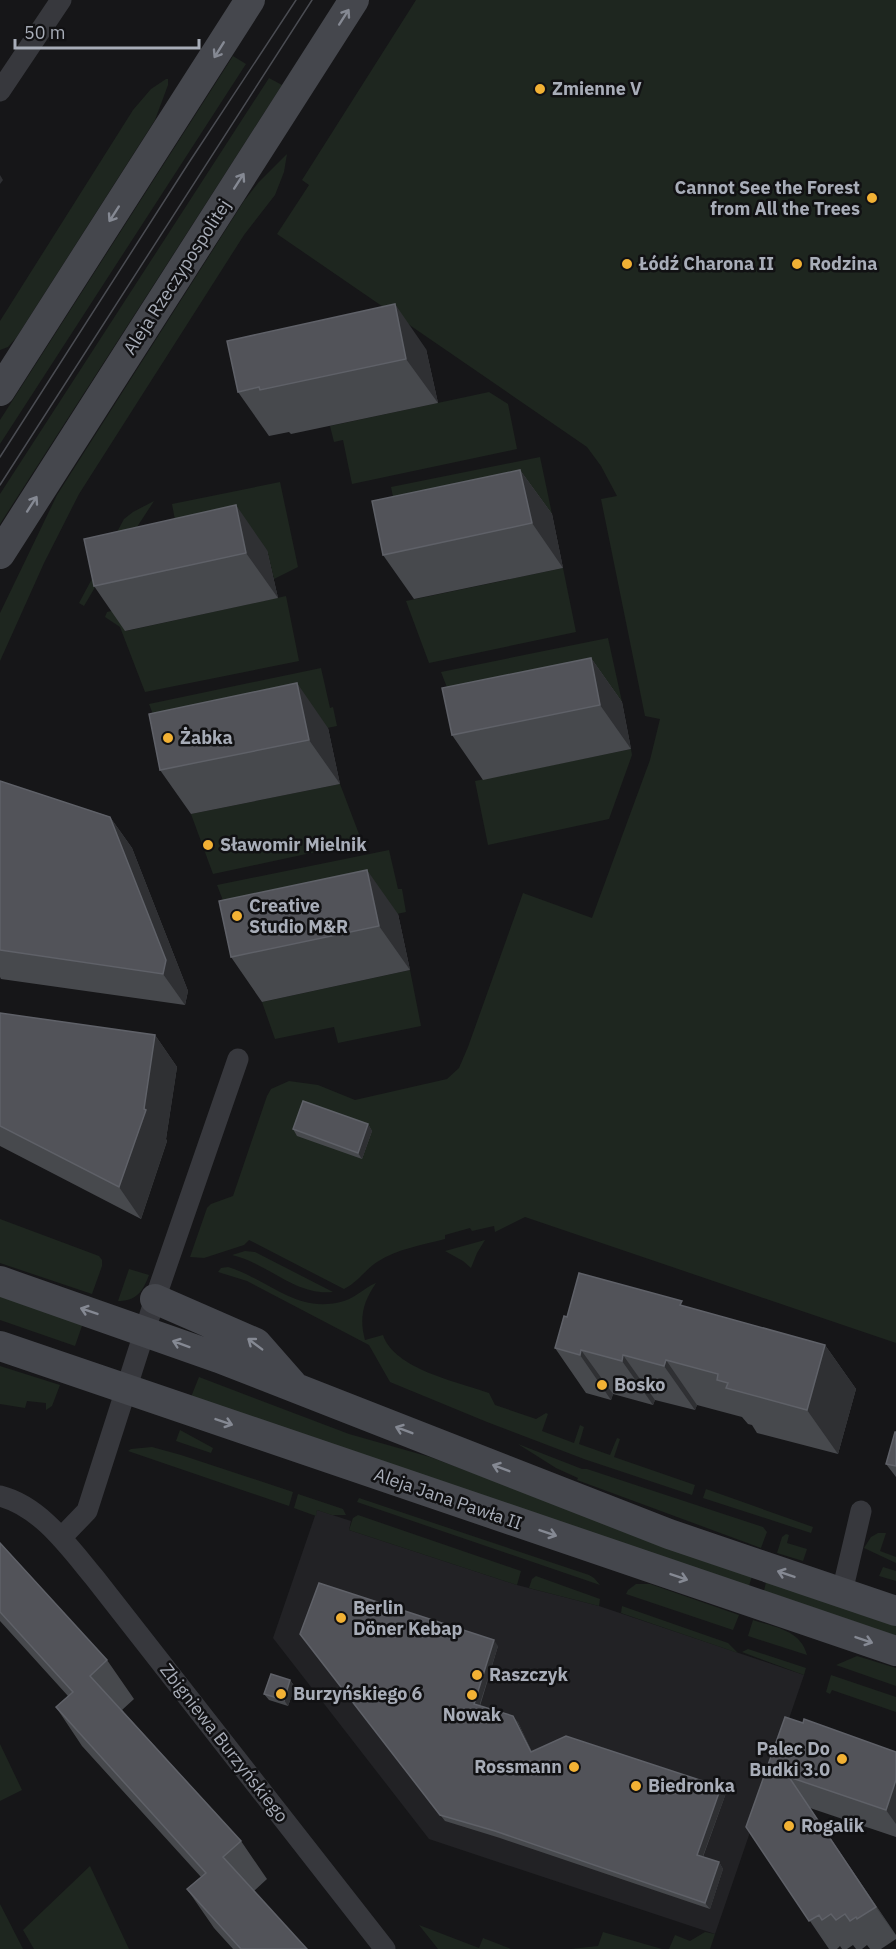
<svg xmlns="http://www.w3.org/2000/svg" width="896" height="1949" viewBox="0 0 896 1949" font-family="'IBM Plex Sans',sans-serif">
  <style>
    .built { fill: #222225 }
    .green { fill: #1e261f }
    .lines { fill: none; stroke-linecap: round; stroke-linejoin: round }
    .street { stroke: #37383d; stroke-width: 21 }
    .secondary { stroke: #45474d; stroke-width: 30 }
    .tram { stroke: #4a4c52; stroke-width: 1.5 }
    .wall { fill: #47494d }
    .shaded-wall { fill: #2f3033 }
    .building { fill: #525359; stroke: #5f6168; stroke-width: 1.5 }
    .oneway { stroke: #858993 }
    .poi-dot { fill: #f2b134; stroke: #111113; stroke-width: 2 }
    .labels { text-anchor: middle; stroke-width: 5; stroke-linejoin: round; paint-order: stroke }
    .poi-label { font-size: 18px; font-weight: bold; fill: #a8adb8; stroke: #111113; text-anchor: start }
    .street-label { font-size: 18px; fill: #a8adb8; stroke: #111113 }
  </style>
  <rect width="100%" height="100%" fill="#161618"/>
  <!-- built -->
  <path class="built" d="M317 1510 351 1521 349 1530 517 1585 599 1606 804 1675 715 1934 429 1839 273 1638Z"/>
  <!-- green -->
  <path class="green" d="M416 0H896V1343L525 1217 495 1232 494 1226 472 1231 470 1228 445 1235V1239C422 1245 397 1249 377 1262 365 1270 358 1282 344 1289L249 1240 244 1245 204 1258 190 1257 207 1208 211 1204 233 1196 267 1096 271 1089 289 1081 318 1085 355 1100 447 1079 459 1068 468 1047 523 893 592 918 650 760 660 719 645 716 601 499 617 496 601 466 587 447 277 234 309 185 302 180Z
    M233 56 246 64 0 444V420Z
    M269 78 282 85 0 524V494Z
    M166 79H168V85L155 120 16 338 8 347 0 350V321L133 110 151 89Z
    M287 154 284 172 275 195 244 235 79 494 44 563 0 661V613L57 495 244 201 258 183Z
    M489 392 508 404 517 449 352 484 343 440 334 442 330 426Z
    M540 457 552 514 403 545 391 487Z
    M280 482 298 567 274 579 267 550 175 520 172 504Z
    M154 501 137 527 130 528 84 606 79 603 124 519 133 512Z
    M563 568 576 632 429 663 406 601Z
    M286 596 299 661 145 692 120 627 105 617 107 612 120 609 126 631Z
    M608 638 622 702 465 734 441 672Z
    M321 668 330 708 333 707 337 726 181 758 173 766 149 704Z
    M631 749 632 755 609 819 488 845 475 781Z
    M340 784 362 842 213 874 191 814Z
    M389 850 398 889H402L406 912 241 947 217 885Z
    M410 970 421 1026 338 1043 334 1027 275 1039 262 1002Z
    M0 1219 99 1256 102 1260V1266L92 1294 0 1263Z
    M485 1240 477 1253 471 1268 463 1261 445 1251Z
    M245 1251 255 1252 333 1292C295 1296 268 1263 232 1255Z
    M228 1267C270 1280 297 1315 344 1301 357 1297 365 1287 376 1283 363 1302 359 1318 365 1340L383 1335C394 1369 458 1382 489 1393L495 1405 536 1419 546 1413 548 1414 542 1431 574 1443 580 1425 584 1427 579 1444 610 1455 617 1438 620 1439 614 1457 695 1485 692 1495 584 1459 487 1422 390 1382 369 1345 247 1281 218 1272 221 1268Z
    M129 1269 149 1275C143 1291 137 1301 118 1301Z
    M0 1295 83 1323 75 1346 0 1320Z
    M0 1366 60 1385 52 1406 46 1410V1403L27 1401 25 1408 0 1404Z
    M199 1377 349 1434 430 1457 752 1576 749 1586 191 1397Z
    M180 1430 213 1448 211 1453 176 1441Z
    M518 1444 582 1469H587L763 1527 767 1532 761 1548 577 1480 578 1478 556 1468Z
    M152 1447 181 1455 293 1492 289 1506 128 1451 131 1449Z
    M706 1489 813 1527 811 1533 703 1498Z
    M298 1494 343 1509 346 1515H332L317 1510 316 1516 294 1508Z
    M359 1498 589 1575 594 1578 600 1585 357 1502Z
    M358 1515 521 1571 517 1585 349 1530 353 1518Z
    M878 1533H886L880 1551 896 1557V1563L864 1548 871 1537Z
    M786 1534 789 1535 787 1543 807 1549 803 1561 777 1553 782 1537Z
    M883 1567 896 1571V1581L879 1576Z
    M536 1576 600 1599 599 1606 529 1588 532 1579Z
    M766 1582 896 1625V1636L764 1591Z
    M636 1584H650L739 1615 733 1630 626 1594 628 1590Z
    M622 1606 728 1643 738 1653 621 1613Z
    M753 1620C774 1627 801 1630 807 1655L748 1636Z
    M748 1649 806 1668 804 1675 742 1652Z
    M857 1656 896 1668V1686L836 1665Z
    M831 1675 896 1697V1712L832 1690 830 1694 826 1692Z
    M0 1744 22 1790 0 1801Z
    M90 1866 129 1949H34L23 1930Z
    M0 1904 21 1945 23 1949H0Z
    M419 1925 479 1948 483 1938 511 1949H438Z
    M603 1932 662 1949H571L598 1946Z
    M705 1932 715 1934 710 1949H669L675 1935 690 1941Z"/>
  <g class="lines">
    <!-- street -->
    <path class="street" d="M0 91 61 0
      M0 1496C40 1506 69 1547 94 1577L385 1949
      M61 1538 87 1511 155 1299 238 1059
      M842 1592 861 1511"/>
    <!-- secondary -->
    <path class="secondary" d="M0 391 250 0
      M0 554 354 0
      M0 1281 219 1358 669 1534 896 1611
      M155 1299 256 1343 292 1384
      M0 1346 896 1651"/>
    <!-- tram -->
    <path class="tram" d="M0 457 188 164 296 0
      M0 485 312 0"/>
  </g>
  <!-- wall -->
  <path class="wall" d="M426 349 438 403 291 434 289 432 269 436 238 392Z
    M520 470 552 514 563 568 414 599 383 555Z
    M84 539 267 550 278 598 125 631 94 586Z
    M591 658 622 702 631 749 483 780 452 735Z
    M328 728 340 784 191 814 160 770Z
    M0 781 110 817 132 848 188 991 185 1005 1 979 0 977Z
    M398 914 410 970 262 1002 231 957Z
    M0 1013 155 1035 177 1067 166 1139 167 1141 141 1219 0 1146Z
    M368 1124 372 1131 362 1159 297 1136 293 1129Z
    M686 1307 825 1345 856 1389 838 1454 757 1433 752 1425 748 1424 742 1417 697 1405 695 1410 655 1400 653 1405 613 1394 611 1400 586 1393 555 1348 567 1317Z
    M896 1432V1477L886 1464Z
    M0 1543 107 1660 134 1699 122 1710 241 1841 267 1879 254 1891 307 1949H233L214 1928 187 1889 201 1877 82 1746 56 1707 68 1696 0 1621Z
    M305 1640 498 1646 480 1706 518 1722 532 1752 726 1793 703 1857 719 1862 723 1869 710 1909 500 1838 445 1821Z
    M290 1680 295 1687 288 1706 269 1700 264 1694Z
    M803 1723 896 1752V1837L810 1808 896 1935V1939L881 1949H870L867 1945 862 1949H856L853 1945 847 1949H842L840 1946 837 1949H829L746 1827Z"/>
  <!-- shaded-wall -->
  <path class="shaded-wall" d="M0 175 3 180 0 184Z
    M395 304 426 349 438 403 406 359Z
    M520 470 552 514 563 568 532 523Z
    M236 505 267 550 278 598 246 553Z
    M591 658 622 702 631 749 600 705Z
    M297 683 328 728 340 784 309 740Z
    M110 817 132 848 188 991 185 1005 163 974Z
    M367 870 398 914 410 970 379 926Z
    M155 1035 177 1067 166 1139 167 1141 141 1219 119 1187 144 1109Z
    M368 1124 372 1131 362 1159 358 1153Z
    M825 1345 856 1389 838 1454 807 1410Z
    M581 1350 613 1394 611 1400 580 1355Z
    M623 1355 655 1400 653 1405 622 1361Z
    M666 1360 697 1405 695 1410 664 1366Z
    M494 1640 498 1646 478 1710 474 1704Z
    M290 1680 295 1687 288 1706 284 1700Z
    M513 1716 518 1722 535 1759 531 1752Z
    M789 1777 810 1808 896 1936 876 1907Z
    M896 1780V1824L886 1810Z
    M721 1787 726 1793 701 1861 697 1855Z
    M719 1862 723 1869 710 1909 705 1903Z"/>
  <!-- building -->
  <path class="building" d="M395 304 406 359 260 390 259 387 238 392 227 341Z
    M520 470 532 523 383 555 372 501Z
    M236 505 246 553 94 586 84 539Z
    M591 658 600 705 452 735 442 688Z
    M297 683 309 740 160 770 149 714Z
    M0 781 110 817 166 960 163 974 0 950Z
    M367 870 379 926 231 957 219 901Z
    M0 1013 155 1035 144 1109 146 1110 119 1187 0 1126Z
    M303 1101 368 1124 358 1153 293 1129Z
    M579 1273 682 1301 680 1305 825 1345 807 1410 726 1388 728 1383 717 1380 718 1374 666 1360 664 1366 623 1355 622 1361 581 1350 580 1355 555 1348 564 1316 567 1317Z
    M895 1432H896V1466L886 1464Z
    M0 1543 107 1660 90 1676 241 1841 223 1857 307 1949H241L187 1889 206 1873 56 1707 73 1692 0 1612Z
    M319 1583 494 1640 474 1704 513 1716 531 1752 566 1736 721 1787 697 1855 719 1862 705 1903 495 1831 440 1815 300 1634Z
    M271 1674 290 1680 284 1700 264 1694Z
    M785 1717 803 1723 804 1719 896 1752V1780L886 1810 789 1777 876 1907 857 1919 856 1917 850 1921 845 1914 836 1920 831 1914 822 1920 819 1915 809 1921 746 1827Z"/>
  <!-- one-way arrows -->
  <defs><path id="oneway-shaft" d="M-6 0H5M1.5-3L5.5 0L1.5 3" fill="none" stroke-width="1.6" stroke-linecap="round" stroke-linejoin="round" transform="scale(1.5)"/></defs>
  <g class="oneway">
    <use href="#oneway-shaft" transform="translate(344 17) rotate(-57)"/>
    <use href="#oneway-shaft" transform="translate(219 50) rotate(122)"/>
    <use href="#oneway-shaft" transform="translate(239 181) rotate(-57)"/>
    <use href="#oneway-shaft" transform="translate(114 214) rotate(123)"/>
    <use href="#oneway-shaft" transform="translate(32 504) rotate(-57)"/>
    <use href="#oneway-shaft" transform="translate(89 1311) rotate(-161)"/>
    <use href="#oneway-shaft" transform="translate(181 1344) rotate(-160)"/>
    <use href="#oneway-shaft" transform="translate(255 1344) rotate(-143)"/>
    <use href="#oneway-shaft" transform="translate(224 1422) rotate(19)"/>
    <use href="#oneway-shaft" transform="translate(404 1430) rotate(-159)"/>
    <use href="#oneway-shaft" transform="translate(501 1468) rotate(-159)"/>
    <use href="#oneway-shaft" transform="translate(548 1533) rotate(19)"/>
    <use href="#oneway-shaft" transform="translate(786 1574) rotate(-161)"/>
    <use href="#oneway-shaft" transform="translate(679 1577) rotate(19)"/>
    <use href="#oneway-shaft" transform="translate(864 1640) rotate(19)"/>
  </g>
  <!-- markers -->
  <g class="poi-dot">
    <circle cx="540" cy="89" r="6"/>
    <circle cx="872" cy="198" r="6"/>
    <circle cx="627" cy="264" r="6"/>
    <circle cx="797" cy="264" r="6"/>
    <circle cx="168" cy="738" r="6"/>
    <circle cx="208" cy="845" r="6"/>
    <circle cx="237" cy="916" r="6"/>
    <circle cx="602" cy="1385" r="6"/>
    <circle cx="341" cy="1618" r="6"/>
    <circle cx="477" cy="1675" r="6"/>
    <circle cx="281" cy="1694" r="6"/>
    <circle cx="472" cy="1695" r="6"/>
    <circle cx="842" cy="1759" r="6"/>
    <circle cx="574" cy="1767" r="6"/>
    <circle cx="636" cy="1786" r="6"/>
    <circle cx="789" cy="1826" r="6"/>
  </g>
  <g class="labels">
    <!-- poi labels -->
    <g class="poi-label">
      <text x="552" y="95">Zmienne V</text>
      <text x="860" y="194" text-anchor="end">Cannot See the Forest<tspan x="860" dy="21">from All the Trees</tspan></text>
      <text x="639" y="270">Łódź Charona II</text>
      <text x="809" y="270">Rodzina</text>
      <text x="180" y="744">Żabka</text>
      <text x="220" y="851">Sławomir Mielnik</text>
      <text x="249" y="912">Creative<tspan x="249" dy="21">Studio M&amp;R</tspan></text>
      <text x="614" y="1391">Bosko</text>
      <text x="353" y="1614">Berlin<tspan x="353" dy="21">Döner Kebap</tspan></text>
      <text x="489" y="1681">Raszczyk</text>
      <text x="293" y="1700">Burzyńskiego 6</text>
      <text x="472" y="1721" text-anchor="middle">Nowak</text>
      <text x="830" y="1755" text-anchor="end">Palec Do<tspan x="830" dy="21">Budki 3.0</tspan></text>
      <text x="562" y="1773" text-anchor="end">Rossmann</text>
      <text x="648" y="1792">Biedronka</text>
      <text x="801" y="1832">Rogalik</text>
    </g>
    <!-- street labels -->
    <g class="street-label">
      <text transform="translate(177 277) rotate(-57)" y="6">Aleja Rzeczypospolitej</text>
      <text transform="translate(448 1499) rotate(19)" y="6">Aleja Jana Pawła II</text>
      <text transform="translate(224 1743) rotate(52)" y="6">Zbigniewa Burzyńskiego</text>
    </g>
  </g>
  <!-- scale -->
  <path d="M15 39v9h184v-9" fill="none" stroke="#a8adb8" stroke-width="3"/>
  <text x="24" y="39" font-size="18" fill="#a8adb8" stroke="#111113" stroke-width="4.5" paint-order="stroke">50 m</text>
</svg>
